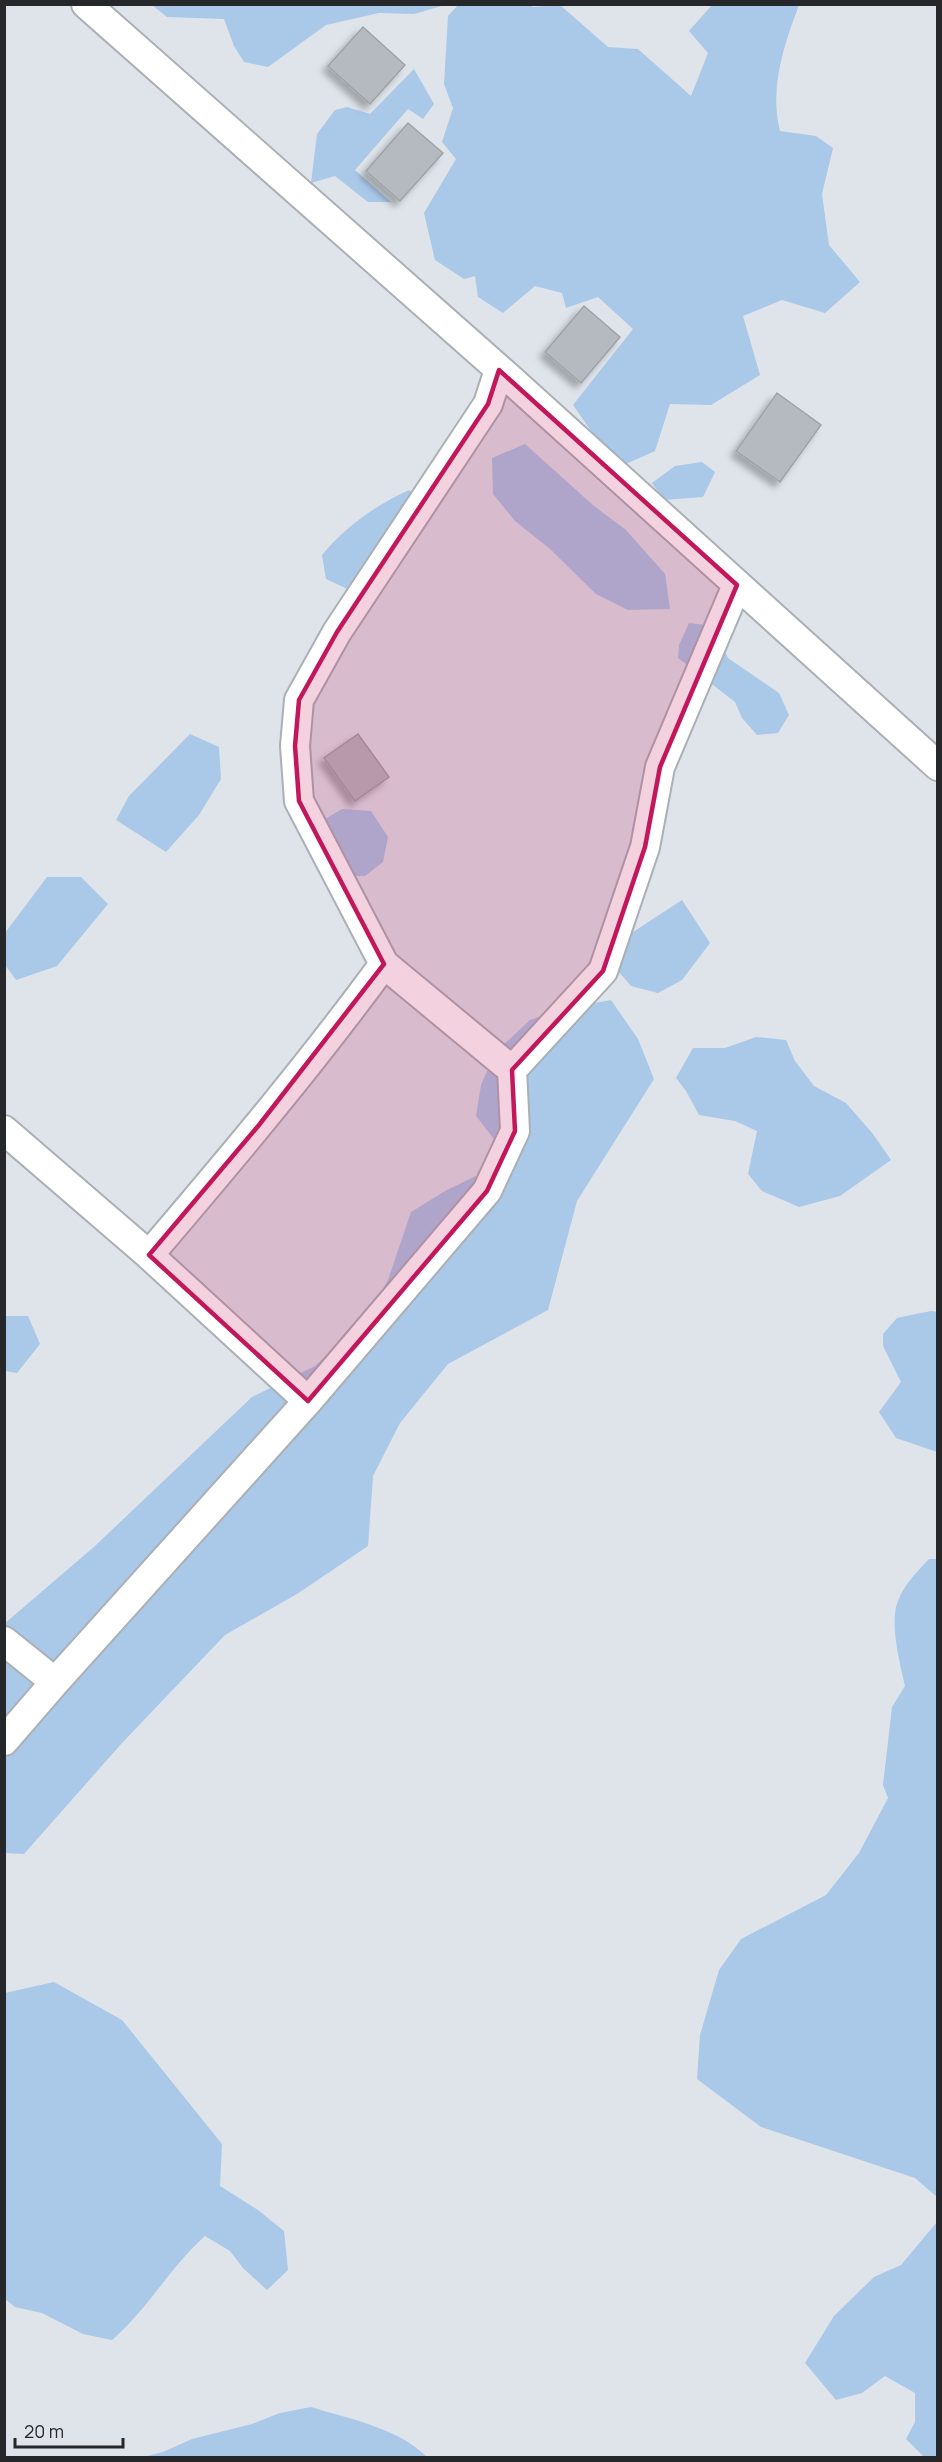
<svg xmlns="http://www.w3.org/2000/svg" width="942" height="2462" viewBox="0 0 942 2462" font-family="Manrope,sans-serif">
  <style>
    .green { fill: #aac8e8 }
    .building { fill: #b4bac0; stroke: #9ea3a9; stroke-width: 1.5; filter: url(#shadow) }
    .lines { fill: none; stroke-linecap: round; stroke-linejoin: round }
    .street-casing { stroke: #aab0b6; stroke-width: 32 }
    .street { stroke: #fff; stroke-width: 28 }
    .marked { fill: #c2185b; fill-opacity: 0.2; stroke: #c2185b; stroke-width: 4.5; stroke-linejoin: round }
  </style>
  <defs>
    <filter id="shadow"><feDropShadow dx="-5.5" dy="5.5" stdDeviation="3" flood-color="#0004"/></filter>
  </defs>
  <rect width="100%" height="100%" fill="#dee4ea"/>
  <!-- green -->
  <path class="green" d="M527 4 533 7 560 5 608 47 638 49 691 96 708 53 689 31 712 5H799C784 45 769 88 780 131L816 136 833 148 822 194 829 245 860 282 825 313 782 300 743 316 760 375 711 405 670 404 655 451 617 468 573 405 633 329 598 297 566 308 562 293 535 286 503 313 478 297 475 276 464 279 435 260 424 213 456 159 442 142 453 108 444 84 448 16 458 5Z
    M152 5H445L414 14 379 13 326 25 268 67 244 62 234 46 224 19 167 17Z
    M414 69 434 104 423 119 408 109 355 170 391 202H368L335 176 311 183 317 134 335 110 347 107 370 114Z
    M525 444 594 506 626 530 665 574 670 609 628 610 596 594 550 549 515 521 493 494 492 458Z
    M702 462 715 472 703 497 664 500 652 483 675 466Z
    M409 490 436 509 356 593 326 579 322 555C345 527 376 505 409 490Z
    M689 623 713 626 728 658 779 693 789 715 778 733 757 735 742 718 735 702 678 658 679 645Z
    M190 734 219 747 221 779 199 815 166 852 116 820 129 796Z
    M342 809 371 811 388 837 383 862 365 876H338L315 825Z
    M47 877H81L108 904 57 966 16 980 5 965V933Z
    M682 900 710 943 682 980 658 993 631 986 612 964 633 932Z
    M611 1000 638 1039 654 1079 577 1201 548 1310 448 1364 400 1423 373 1476 368 1546 297 1594 225 1635 122 1743 24 1854 5 1853 4 1624 95 1546 252 1397 315 1366 367 1318 388 1280 411 1212 445 1191 488 1170 504 1152 476 1116 481 1085 495 1053 530 1020 562 1009Z
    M756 1037 786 1040 795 1061 814 1086 846 1103 873 1134 891 1160 840 1196 799 1207 762 1191 748 1174 757 1131 735 1121 699 1115 686 1091 676 1078 693 1048H725Z
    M931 1311 938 1312 937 1452 896 1438 879 1412 901 1382 883 1346V1334L897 1318Z
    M5 1316H28L40 1344 17 1373 5 1371Z
    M929 1559H938L937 2197 915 2178 761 2127 697 2079 700 2035 719 1970 741 1939 826 1895 859 1853 888 1798 883 1785 892 1707 905 1686C900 1664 889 1622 898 1601 904 1584 918 1571 929 1559Z
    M54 1982 122 2020 222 2144 220 2186 258 2210 284 2231 288 2270 267 2290 243 2268 230 2251 205 2236C170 2267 148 2309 112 2340L83 2334 42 2313 15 2307 5 2299V1993Z
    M937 2222V2457H924L906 2439 915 2422V2393L885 2376 862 2393 836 2400 805 2363 834 2316 874 2277 901 2265Z
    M311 2407C352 2420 396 2427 427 2457H143L163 2452 192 2439 252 2424 280 2413Z"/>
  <!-- building -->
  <path class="building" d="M363 27 405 65 370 104 328 66Z
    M408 123 443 153 400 201 366 171Z
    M584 306 620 337 581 383 545 352Z
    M777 393 821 425 780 482 736 451Z
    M358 734 389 777 355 801 324 758Z"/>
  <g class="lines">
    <!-- street casing -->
    <g class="street-casing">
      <path id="street" d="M86 4 509 378 938 766
        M499 370 488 404 337 632 299 700 295 746 299 801 384 964 512 1070
        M4 1130 149 1255 308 1401
        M149 1255C230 1160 310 1065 384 964
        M4 1641 55 1682
        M4 1741 55 1682 308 1401 487 1191 515 1131 512 1070 603 971 645 847 660 767 737 585"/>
    </g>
    <!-- street -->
    <use href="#street" class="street"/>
  </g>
  <!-- marked area -->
  <path class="marked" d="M499 370 737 585 660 767 645 847 603 971 512 1070 515 1131 487 1191 308 1401 149 1255 259 1125 384 964 299 801 295 746 299 700 337 632 488 404Z"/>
  <!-- border -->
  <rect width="942" height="2462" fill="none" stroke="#25272a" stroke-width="12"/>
  <!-- scale -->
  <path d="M15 2438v9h108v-9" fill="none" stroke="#25272a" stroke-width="3"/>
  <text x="24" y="2438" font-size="18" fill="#25272a" stroke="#dee4ea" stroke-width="4.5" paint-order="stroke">20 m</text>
</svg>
